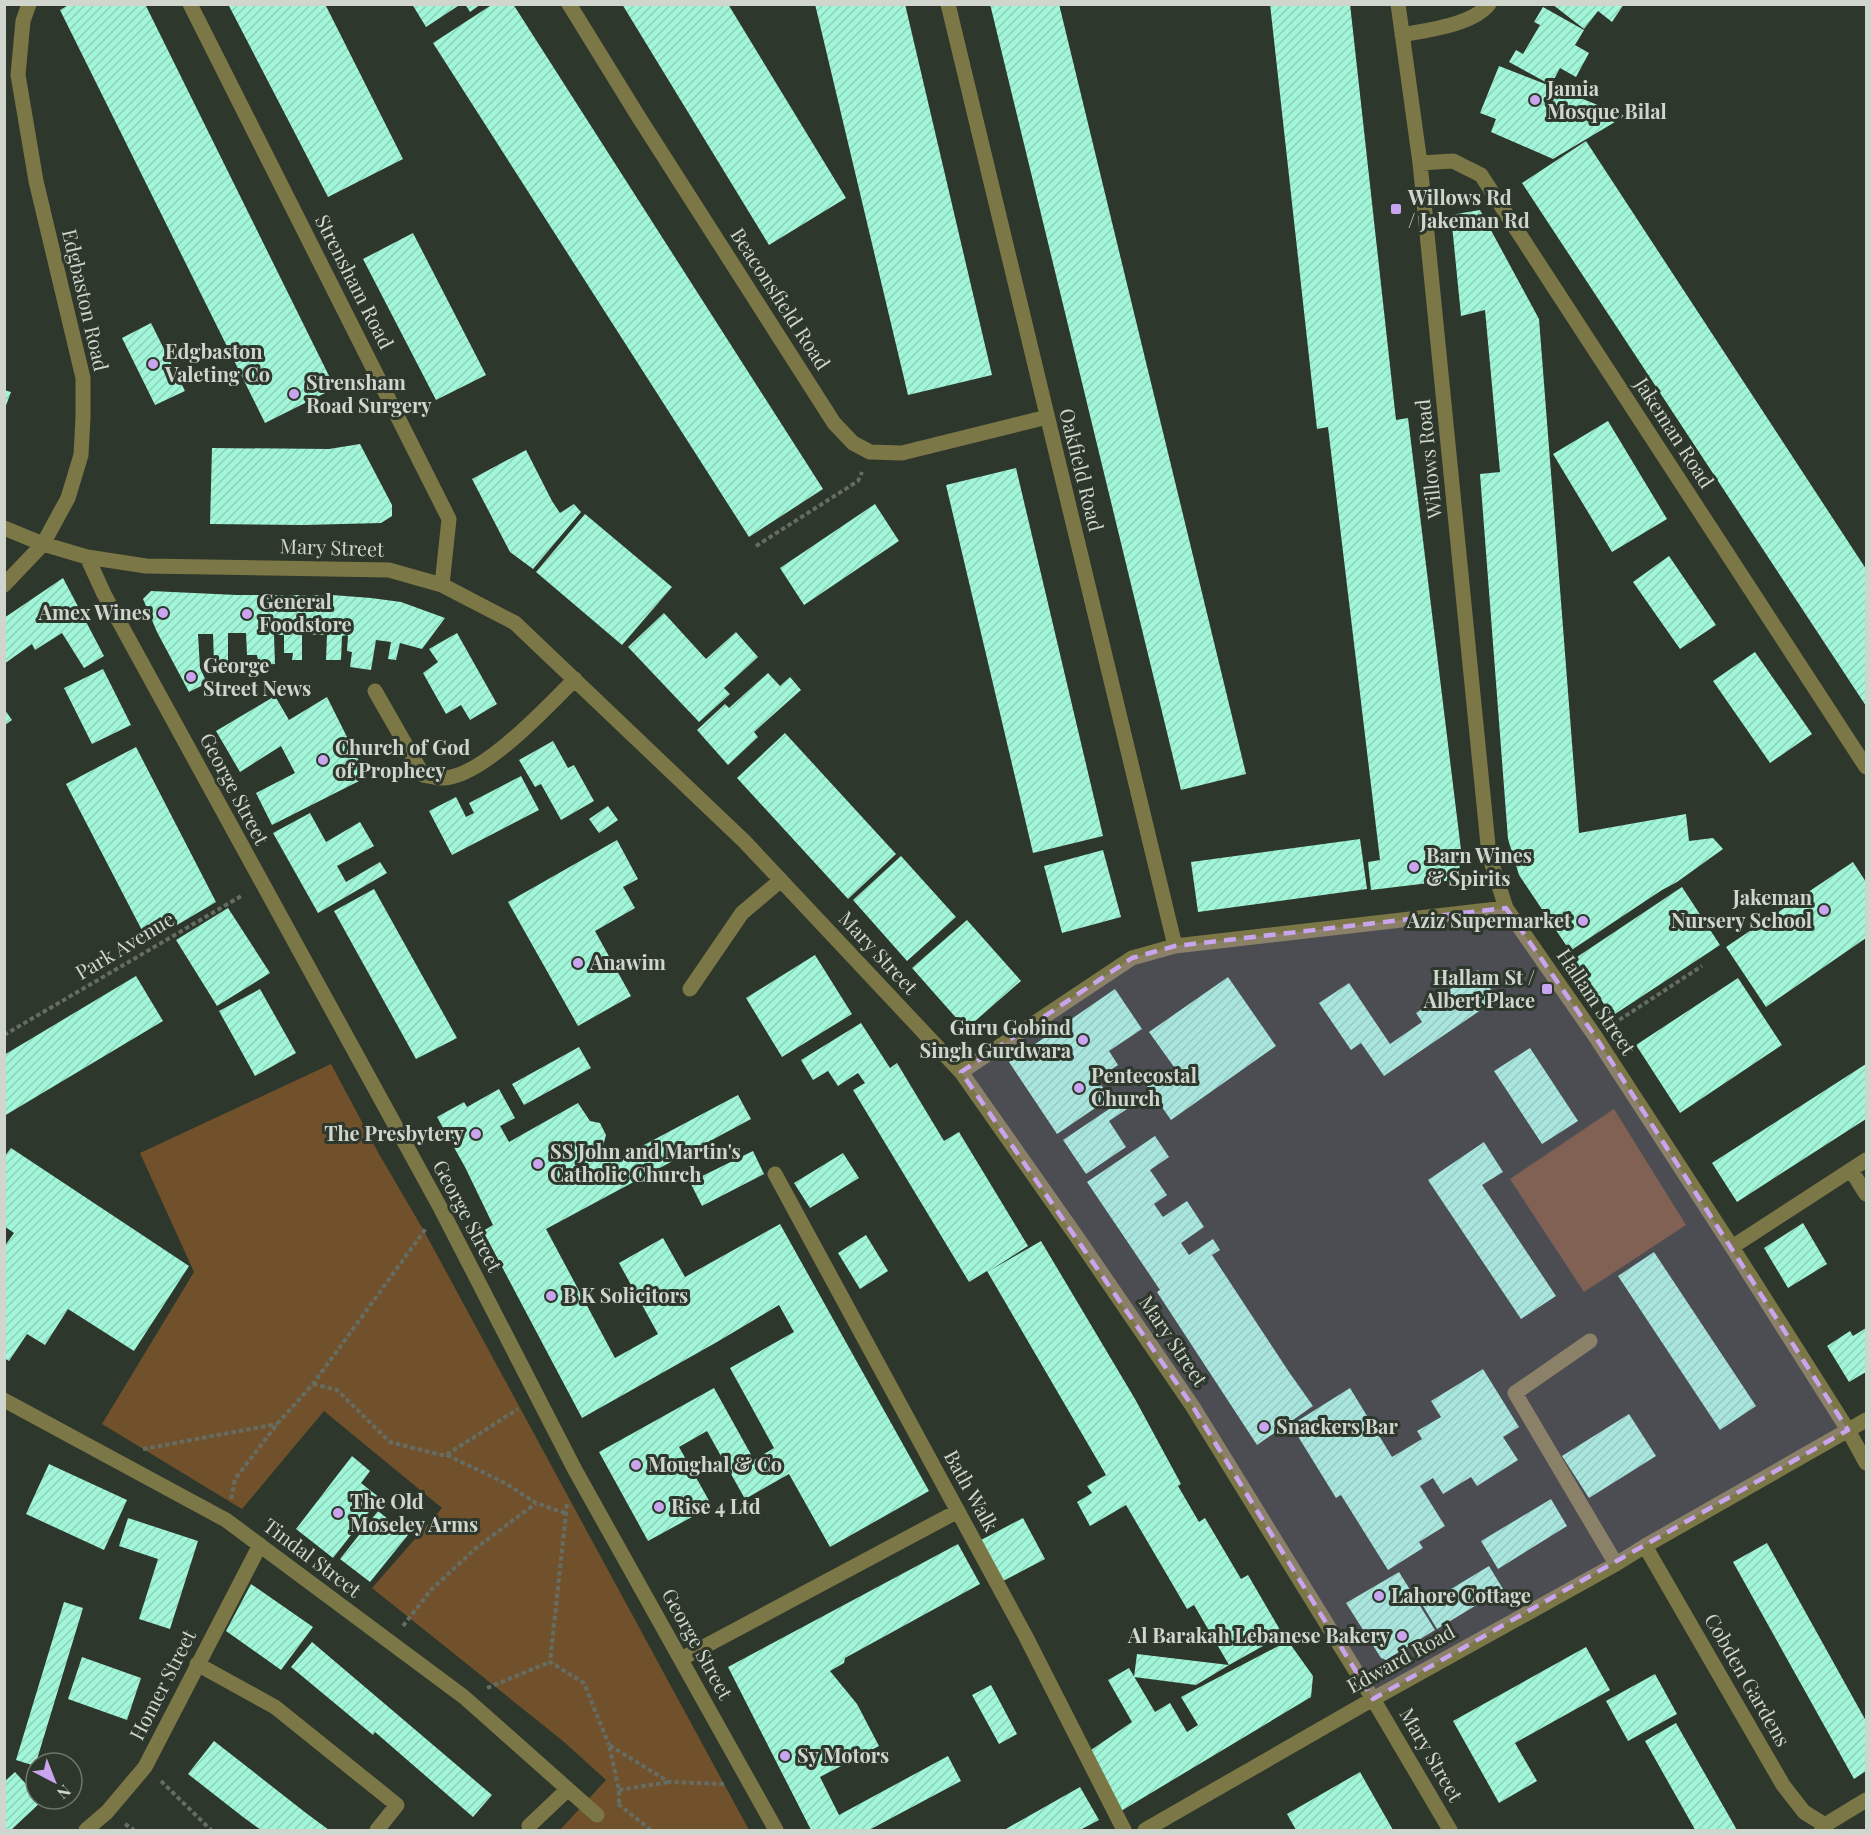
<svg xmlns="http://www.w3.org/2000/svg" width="1871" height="1835" viewBox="0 0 1871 1835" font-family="'Playfair Display',serif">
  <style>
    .green { fill: #70512c }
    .building { fill: url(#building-hatch) }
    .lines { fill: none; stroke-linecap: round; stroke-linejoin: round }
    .path { stroke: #656d63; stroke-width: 4; stroke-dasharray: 4.5 3; stroke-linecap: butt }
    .minor { stroke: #7c7746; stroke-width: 15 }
    .marked { fill: #c8a5ee; fill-opacity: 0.2; stroke: #c8a5ee; stroke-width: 4.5; stroke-dasharray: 12 8; stroke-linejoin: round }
    .poi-dot { fill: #c8a5ee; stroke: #2e372b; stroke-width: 2 }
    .labels { text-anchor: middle; stroke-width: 6; stroke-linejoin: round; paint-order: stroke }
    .poi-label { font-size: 20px; font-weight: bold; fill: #d0d6ce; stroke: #2e372b; text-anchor: start }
    .street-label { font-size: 20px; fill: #d0d6ce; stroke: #2e372b }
  </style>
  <defs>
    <pattern id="building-hatch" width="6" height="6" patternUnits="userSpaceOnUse" patternTransform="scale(1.5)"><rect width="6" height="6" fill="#a1f5d8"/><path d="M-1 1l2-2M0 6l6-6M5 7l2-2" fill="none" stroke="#8dd1b9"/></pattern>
  </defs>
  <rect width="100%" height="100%" fill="#2e372b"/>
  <!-- green -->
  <path class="green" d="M331 1064 379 1154 424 1231 749 1830H560L606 1780 563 1741 372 1588 442 1508 324 1411 242 1509 102 1424 194 1272 140 1153Z
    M1614 1109 1686 1225 1584 1292 1510 1179Z"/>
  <!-- building -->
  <path class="building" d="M70 4H145L335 388 265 423 60 10Z
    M228 4H325L403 159 328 197Z
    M412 4H461L426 27Z
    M465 4H481L470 12Z
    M493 4H513L823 489 749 537 433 43Z
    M622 4H728L846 198 769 245Z
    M815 4H905L992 375 908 395Z
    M990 4H1059L1246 774 1181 790Z
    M1270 4H1350L1396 420 1408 418 1461 850 1459 873 1454 880 1371 890 1368 862 1380 860 1328 427 1317 429Z
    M1552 4H1624L1612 22 1598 11 1584 29Z
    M1543 7 1584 30 1575 45 1589 53 1576 77 1560 68 1551 85 1509 62 1516 50 1523 54 1540 25 1534 22Z
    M1499 66 1553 87 1625 116 1553 159 1491 132 1496 119 1480 113Z
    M1586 141 1866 569V706L1522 183Z
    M1480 210 1539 319 1579 833 1686 814 1689 841 1713 838 1723 849 1677 882 1662 890 1570 951 1519 875 1508 839 1480 474 1500 472 1485 310 1461 316 1451 215Z
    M413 233 486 375 436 400 363 259Z
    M151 323 185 391 155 405 122 338Z
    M4 390 11 392 5 408H4Z
    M1608 421 1667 519 1612 552 1553 454Z
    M360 444 392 505V516L381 523 304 525 210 524 212 448 329 449Z
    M526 450 552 501 560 513 574 504 581 512 533 569 510 552 472 479Z
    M1016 468 1103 836 1033 853 946 485Z
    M875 504 899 541 804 605 780 568Z
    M585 514 672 587 622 645 536 572Z
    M1669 556 1716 625 1680 649 1633 582Z
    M63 578 104 656 84 668 62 633 35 650 32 644 4 664V618Z
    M151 591 237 595H332L371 598 401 602 445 618 422 649 400 643 396 660 388 659 391 642 376 640 371 670 350 667 352 652 347 651 348 636 347 635 342 636 341 660H326L327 635 302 634V660H292L293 653H284V635H274L275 664 259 665 257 655H247L246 633H228V661L214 662 213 634H198L200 668 207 683 189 692 157 632 143 599Z
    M664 613 706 659 736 632 758 657 724 688 730 694 699 722 628 647Z
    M457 633 497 704 470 720 461 705 446 714 423 673 438 662 429 649Z
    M1755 652 1812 734 1770 763 1713 681Z
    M103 669 131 725 92 744 64 688Z
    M768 673 780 686 790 677 801 690 754 732 758 737 728 765 697 730 725 704 729 708Z
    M275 696 289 720 327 697 367 777 272 825 256 793 295 773 281 746 240 772 216 731Z
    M5 710 12 720 5 725Z
    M785 733 896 854 848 899 737 778Z
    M553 741 568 768 574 765 594 801 561 820 541 784 535 787 519 760Z
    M136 747 216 902 148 942 66 784Z
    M521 776 539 810 452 855 429 811 456 797 466 817 474 813 469 803Z
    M608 806 618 820 599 833 589 819Z
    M310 813 326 842 360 822 374 846 337 866 346 882 380 862 387 873 318 913 273 833Z
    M1360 839 1367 889 1198 912 1191 862Z
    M617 840 638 879 623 887 635 908 595 931 631 996 578 1026 508 902Z
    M1103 850 1121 917 1062 933 1044 866Z
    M901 856 956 917 907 961 853 900Z
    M1853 862 1866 882V938L1766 1007 1726 947Z
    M1682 887 1720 945 1612 1016 1574 959Z
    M374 889 457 1038 416 1059 334 911Z
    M228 908 270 973 217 1006 176 940Z
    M967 920 1021 981 966 1029 912 968Z
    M815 955 852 1014 782 1057 746 998Z
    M1478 970 1497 999 1384 1076 1361 1043 1351 1050 1319 1003 1349 983 1390 1044 1422 1022 1416 1013Z
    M136 976 163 1021 4 1116V1055Z
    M1228 977 1276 1046 1171 1120 1147 1086 1174 1067 1149 1032Z
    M1738 978 1782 1045 1680 1113 1636 1045Z
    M260 989 296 1053 255 1076 219 1011Z
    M1115 989 1142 1029 1109 1051 1118 1065 1097 1079 1110 1098 1057 1134 1009 1062Z
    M861 1023 890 1068 897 1063 944 1141 959 1132 1028 1246 989 1271 1041 1241 1135 1399 1181 1484 1178 1486 1199 1522 1205 1518 1241 1579 1248 1575 1283 1635 1229 1665 1194 1605 1187 1609 1126 1505 1090 1526 1077 1502 1092 1493 1087 1486 1106 1475 987 1271 969 1282 853 1090 865 1083 858 1073 838 1086 828 1071 813 1080 801 1060Z
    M579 1047 591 1068 524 1105 512 1084Z
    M1530 1048 1578 1121 1542 1144 1494 1071Z
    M1866 1064V1119L1737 1202 1712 1163Z
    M499 1089 515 1118 500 1126 509 1142 578 1103 590 1121 600 1123 606 1135 603 1146 612 1162 738 1095 751 1119 546 1229 615 1358 658 1334 619 1263 663 1238 685 1277 780 1224 929 1491 830 1547 789 1474 745 1499 707 1431 679 1447 712 1506 648 1541 599 1452 714 1388 754 1460 774 1448 730 1368 794 1332 779 1305 717 1342 582 1418 483 1231 493 1225 465 1167 437 1117 464 1102 467 1107Z
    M1124 1099 1130 1107 1109 1121 1126 1147 1086 1174 1063 1140Z
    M1155 1136 1169 1157 1150 1170 1167 1195 1154 1204 1163 1217 1187 1201 1204 1227 1181 1243 1189 1255 1213 1239 1220 1250 1212 1255 1289 1372 1313 1406 1257 1445 1157 1292 1160 1290 1087 1182Z
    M1484 1142 1503 1172 1482 1185 1556 1296 1521 1319 1428 1180Z
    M11 1148 189 1266 134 1351 68 1309 45 1345 27 1334 9 1361 4 1358V1247L14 1233 4 1226V1157Z
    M753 1151 764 1174 702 1206 690 1182Z
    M843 1153 859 1178 810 1208 794 1183Z
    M1803 1223 1827 1264 1788 1288 1764 1248Z
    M866 1235 888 1271 860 1289 838 1253Z
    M1654 1252 1756 1406 1720 1430 1618 1276Z
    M1866 1328V1372L1849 1382 1827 1346 1850 1331 1853 1336Z
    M1483 1369 1519 1427 1503 1437 1518 1460 1477 1486 1471 1477 1443 1494 1433 1478 1420 1486 1445 1526 1419 1542 1423 1548 1388 1570 1341 1495 1336 1498 1291 1425 1350 1388 1392 1457 1422 1439 1417 1431 1441 1417 1431 1401Z
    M1629 1414 1656 1456 1589 1498 1562 1456Z
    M352 1456 370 1471 361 1483 380 1498 333 1558 296 1529Z
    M49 1464 127 1500 104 1550 26 1514Z
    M1551 1499 1567 1526 1498 1569 1481 1541Z
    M378 1511 408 1535 370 1582 340 1559Z
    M128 1518 198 1541 170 1629 139 1619 158 1559 119 1546Z
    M1023 1518 1045 1559 1003 1581 981 1540Z
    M1767 1543 1866 1721V1771L1854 1779 1733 1562Z
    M958 1544 980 1584 845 1658 844 1663 830 1671 857 1704 879 1746 820 1777 839 1815 948 1756 961 1781 869 1830H811L728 1667Z
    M1489 1566 1503 1589 1437 1629 1423 1606Z
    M1399 1572 1435 1630 1386 1660 1381 1658 1346 1603Z
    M251 1584 313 1627 281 1670 226 1631Z
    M64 1602 83 1608 35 1766 16 1760Z
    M1288 1641 1313 1676 1311 1697 1121 1811 1091 1750 1132 1722 1108 1680 1129 1668 1155 1712 1170 1703 1187 1732 1198 1725 1181 1697Z
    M312 1642 492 1795 473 1817 375 1732 373 1735 291 1667Z
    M1586 1647 1610 1690 1515 1743 1537 1781 1499 1803 1453 1721Z
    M1137 1654 1229 1665 1196 1685 1134 1677Z
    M82 1657 141 1678 127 1720 68 1699Z
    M1655 1674 1677 1714 1628 1741 1606 1701Z
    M991 1685 1017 1734 999 1744 972 1695Z
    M1676 1723 1689 1746 1737 1830H1695L1693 1826 1645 1741Z
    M214 1741 306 1813 329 1830H261L243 1817 188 1774Z
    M15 1772 36 1795V1799H40L42 1801 11 1830H4V1782Z
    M1360 1772 1393 1830H1296L1287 1814Z
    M1080 1787 1099 1820 1080 1830H1004Z"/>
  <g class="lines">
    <!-- path -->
    <path class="path" d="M756 546 858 481 862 472
      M1613 1024 1702 966
      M4 1035 243 895
      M313 1384 337 1390 390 1442 441 1455H446L518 1409
      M143 1449 277 1424
      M447 1455 505 1483 536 1503 565 1513
      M231 1499 235 1479 278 1423 313 1384 427 1227
      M567 1504 550 1662 584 1683 609 1745
      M403 1626 431 1590 476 1548 536 1503
      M487 1688 550 1662
      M161 1781 211 1830
      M619 1790 669 1782
      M619 1803V1790L609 1745 669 1782 725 1784
      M618 1804 651 1830
      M125 1824 134 1830"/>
    <!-- minor -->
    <path class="minor" d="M190 4 449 519 442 585
      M569 4 638 116 834 423 853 443 870 452 902 453 1047 417
      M948 4 1175 946
      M1398 4 1420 163 1489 855 1506 908 1595 1036 1732 1247 1848 1430 1866 1463
      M1402 35C1427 30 1473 25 1489 4
      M1420 163 1453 161 1481 175 1866 767
      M4 528 43 544 87 557 146 566 389 570 442 585 515 623 744 841 961 1072 1079 1240 1193 1407 1373 1699 1450 1830
      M87 557 104 594 441 1209 575 1470 776 1830
      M4 585 43 544 68 498 81 455 83 417V378L36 181 18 75 23 21 29 4
      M375 691 423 775C429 776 435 778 441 778 480 780 548 706 575 679
      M690 989 742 913 781 880
      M961 1072 1132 958 1175 946 1506 908
      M1851 1170 1866 1194
      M775 1174 1025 1635 1124 1830
      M1732 1247 1866 1160
      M1590 1341 1515 1393 1616 1564
      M4 1400 226 1520 464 1697 597 1815
      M1645 1546 1783 1785 1804 1812 1825 1825
      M681 1659 958 1511
      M197 1664 275 1707 397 1805 377 1830
      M529 1826 567 1790
      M86 1830 107 1812 145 1767 260 1545
      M1145 1830 1373 1699 1616 1564 1645 1546 1866 1420
      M1821 1830 1825 1825 1866 1800"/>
  </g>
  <!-- marked area -->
  <path class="marked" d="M1506 908 1595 1036 1848 1430 1373 1699 1193 1407 961 1072 1132 958 1175 946Z"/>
  <!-- markers -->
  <g class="poi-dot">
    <circle cx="1535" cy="100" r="6"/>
    <rect x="1390" y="203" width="12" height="12" rx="3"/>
    <circle cx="153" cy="364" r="6"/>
    <circle cx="294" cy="394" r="6"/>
    <circle cx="163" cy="613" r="6"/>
    <circle cx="247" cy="614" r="6"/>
    <circle cx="191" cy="677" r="6"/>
    <circle cx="323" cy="760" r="6"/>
    <circle cx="1414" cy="867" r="6"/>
    <circle cx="1824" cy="910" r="6"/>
    <circle cx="1583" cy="921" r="6"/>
    <circle cx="578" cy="963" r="6"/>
    <rect x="1541" y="983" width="12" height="12" rx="3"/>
    <circle cx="1083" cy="1040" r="6"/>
    <circle cx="1079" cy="1088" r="6"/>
    <circle cx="476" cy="1134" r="6"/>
    <circle cx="538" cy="1164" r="6"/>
    <circle cx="551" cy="1296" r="6"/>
    <circle cx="1264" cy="1427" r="6"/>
    <circle cx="636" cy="1465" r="6"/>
    <circle cx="659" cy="1507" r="6"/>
    <circle cx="338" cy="1513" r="6"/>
    <circle cx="1379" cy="1596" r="6"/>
    <circle cx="1402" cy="1636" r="6"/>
    <circle cx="785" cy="1756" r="6"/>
  </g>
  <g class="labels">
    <!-- poi labels -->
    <g class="poi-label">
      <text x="1547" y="96">Jamia<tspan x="1547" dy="23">Mosque Bilal</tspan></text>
      <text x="1408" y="205">Willows Rd<tspan x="1408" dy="23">/ Jakeman Rd</tspan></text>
      <text x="165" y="359">Edgbaston<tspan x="165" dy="23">Valeting Co</tspan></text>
      <text x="306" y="390">Strensham<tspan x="306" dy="23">Road Surgery</tspan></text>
      <text x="259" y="609">General<tspan x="259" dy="23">Foodstore</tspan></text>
      <text x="151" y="620" text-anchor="end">Amex Wines</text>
      <text x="203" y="673">George<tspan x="203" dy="23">Street News</tspan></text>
      <text x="335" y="755">Church of God<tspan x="335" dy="23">of Prophecy</tspan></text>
      <text x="1426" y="863">Barn Wines<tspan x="1426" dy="23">&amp; Spirits</tspan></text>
      <text x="1812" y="905" text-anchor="end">Jakeman<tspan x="1812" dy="23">Nursery School</tspan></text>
      <text x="1571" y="928" text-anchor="end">Aziz Supermarket</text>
      <text x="590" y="970">Anawim</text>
      <text x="1535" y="985" text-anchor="end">Hallam St /<tspan x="1535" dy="23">Albert Place</tspan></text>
      <text x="1071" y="1035" text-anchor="end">Guru Gobind<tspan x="1071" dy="23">Singh Gurdwara</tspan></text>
      <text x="1091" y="1083">Pentecostal<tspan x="1091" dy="23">Church</tspan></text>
      <text x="464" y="1141" text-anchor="end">The Presbytery</text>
      <text x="550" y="1159">SS John and Martin's<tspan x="550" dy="23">Catholic Church</tspan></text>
      <text x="563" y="1303">B K Solicitors</text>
      <text x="1276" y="1434">Snackers Bar</text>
      <text x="648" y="1472">Moughal &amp; Co</text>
      <text x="350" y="1509">The Old<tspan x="350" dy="23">Moseley Arms</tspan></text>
      <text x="671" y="1514">Rise 4 Ltd</text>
      <text x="1391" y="1603">Lahore Cottage</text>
      <text x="1390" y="1643" text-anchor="end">Al Barakah Lebanese Bakery</text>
      <text x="797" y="1763">Sy Motors</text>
    </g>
    <!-- street labels -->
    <g class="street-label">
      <text transform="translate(354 282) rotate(63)" y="7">Strensham Road</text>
      <text transform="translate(780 299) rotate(57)" y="7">Beaconsfield Road</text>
      <text transform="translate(85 300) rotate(77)" y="7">Edgbaston Road</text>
      <text transform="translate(1674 433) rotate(57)" y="7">Jakeman Road</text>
      <text transform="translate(1429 459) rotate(-96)" y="7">Willows Road</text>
      <text transform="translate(1081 470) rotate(76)" y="7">Oakfield Road</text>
      <text transform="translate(332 548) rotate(2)" y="7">Mary Street</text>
      <text transform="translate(234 789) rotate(62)" y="7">George Street</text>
      <text transform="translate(125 946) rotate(-31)" y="7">Park Avenue</text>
      <text transform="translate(878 953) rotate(47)" y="7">Mary Street</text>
      <text transform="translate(1596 1002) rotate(56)" y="7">Hallam Street</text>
      <text transform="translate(467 1216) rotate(62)" y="7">George Street</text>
      <text transform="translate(1173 1341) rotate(56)" y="7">Mary Street</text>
      <text transform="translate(971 1491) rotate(61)" y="7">Bath Walk</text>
      <text transform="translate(312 1558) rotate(37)" y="7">Tindal Street</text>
      <text transform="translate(697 1644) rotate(61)" y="7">George Street</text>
      <text transform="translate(1401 1659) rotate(-29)" y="7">Edward Road</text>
      <text transform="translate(1747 1680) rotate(60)" y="7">Cobden Gardens</text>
      <text transform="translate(163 1685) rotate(-63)" y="7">Homer Street</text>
      <text transform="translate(1431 1755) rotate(60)" y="7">Mary Street</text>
    </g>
  </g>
  <!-- border -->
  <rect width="1871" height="1835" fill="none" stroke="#d0d6ce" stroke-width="12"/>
  <!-- north arrow -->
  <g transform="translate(54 1781) rotate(138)"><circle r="28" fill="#2e372b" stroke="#6f776c" stroke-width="1.5"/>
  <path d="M0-4.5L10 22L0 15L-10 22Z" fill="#c8a5ee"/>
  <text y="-9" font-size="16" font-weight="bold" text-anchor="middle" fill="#d0d6ce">N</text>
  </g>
</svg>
